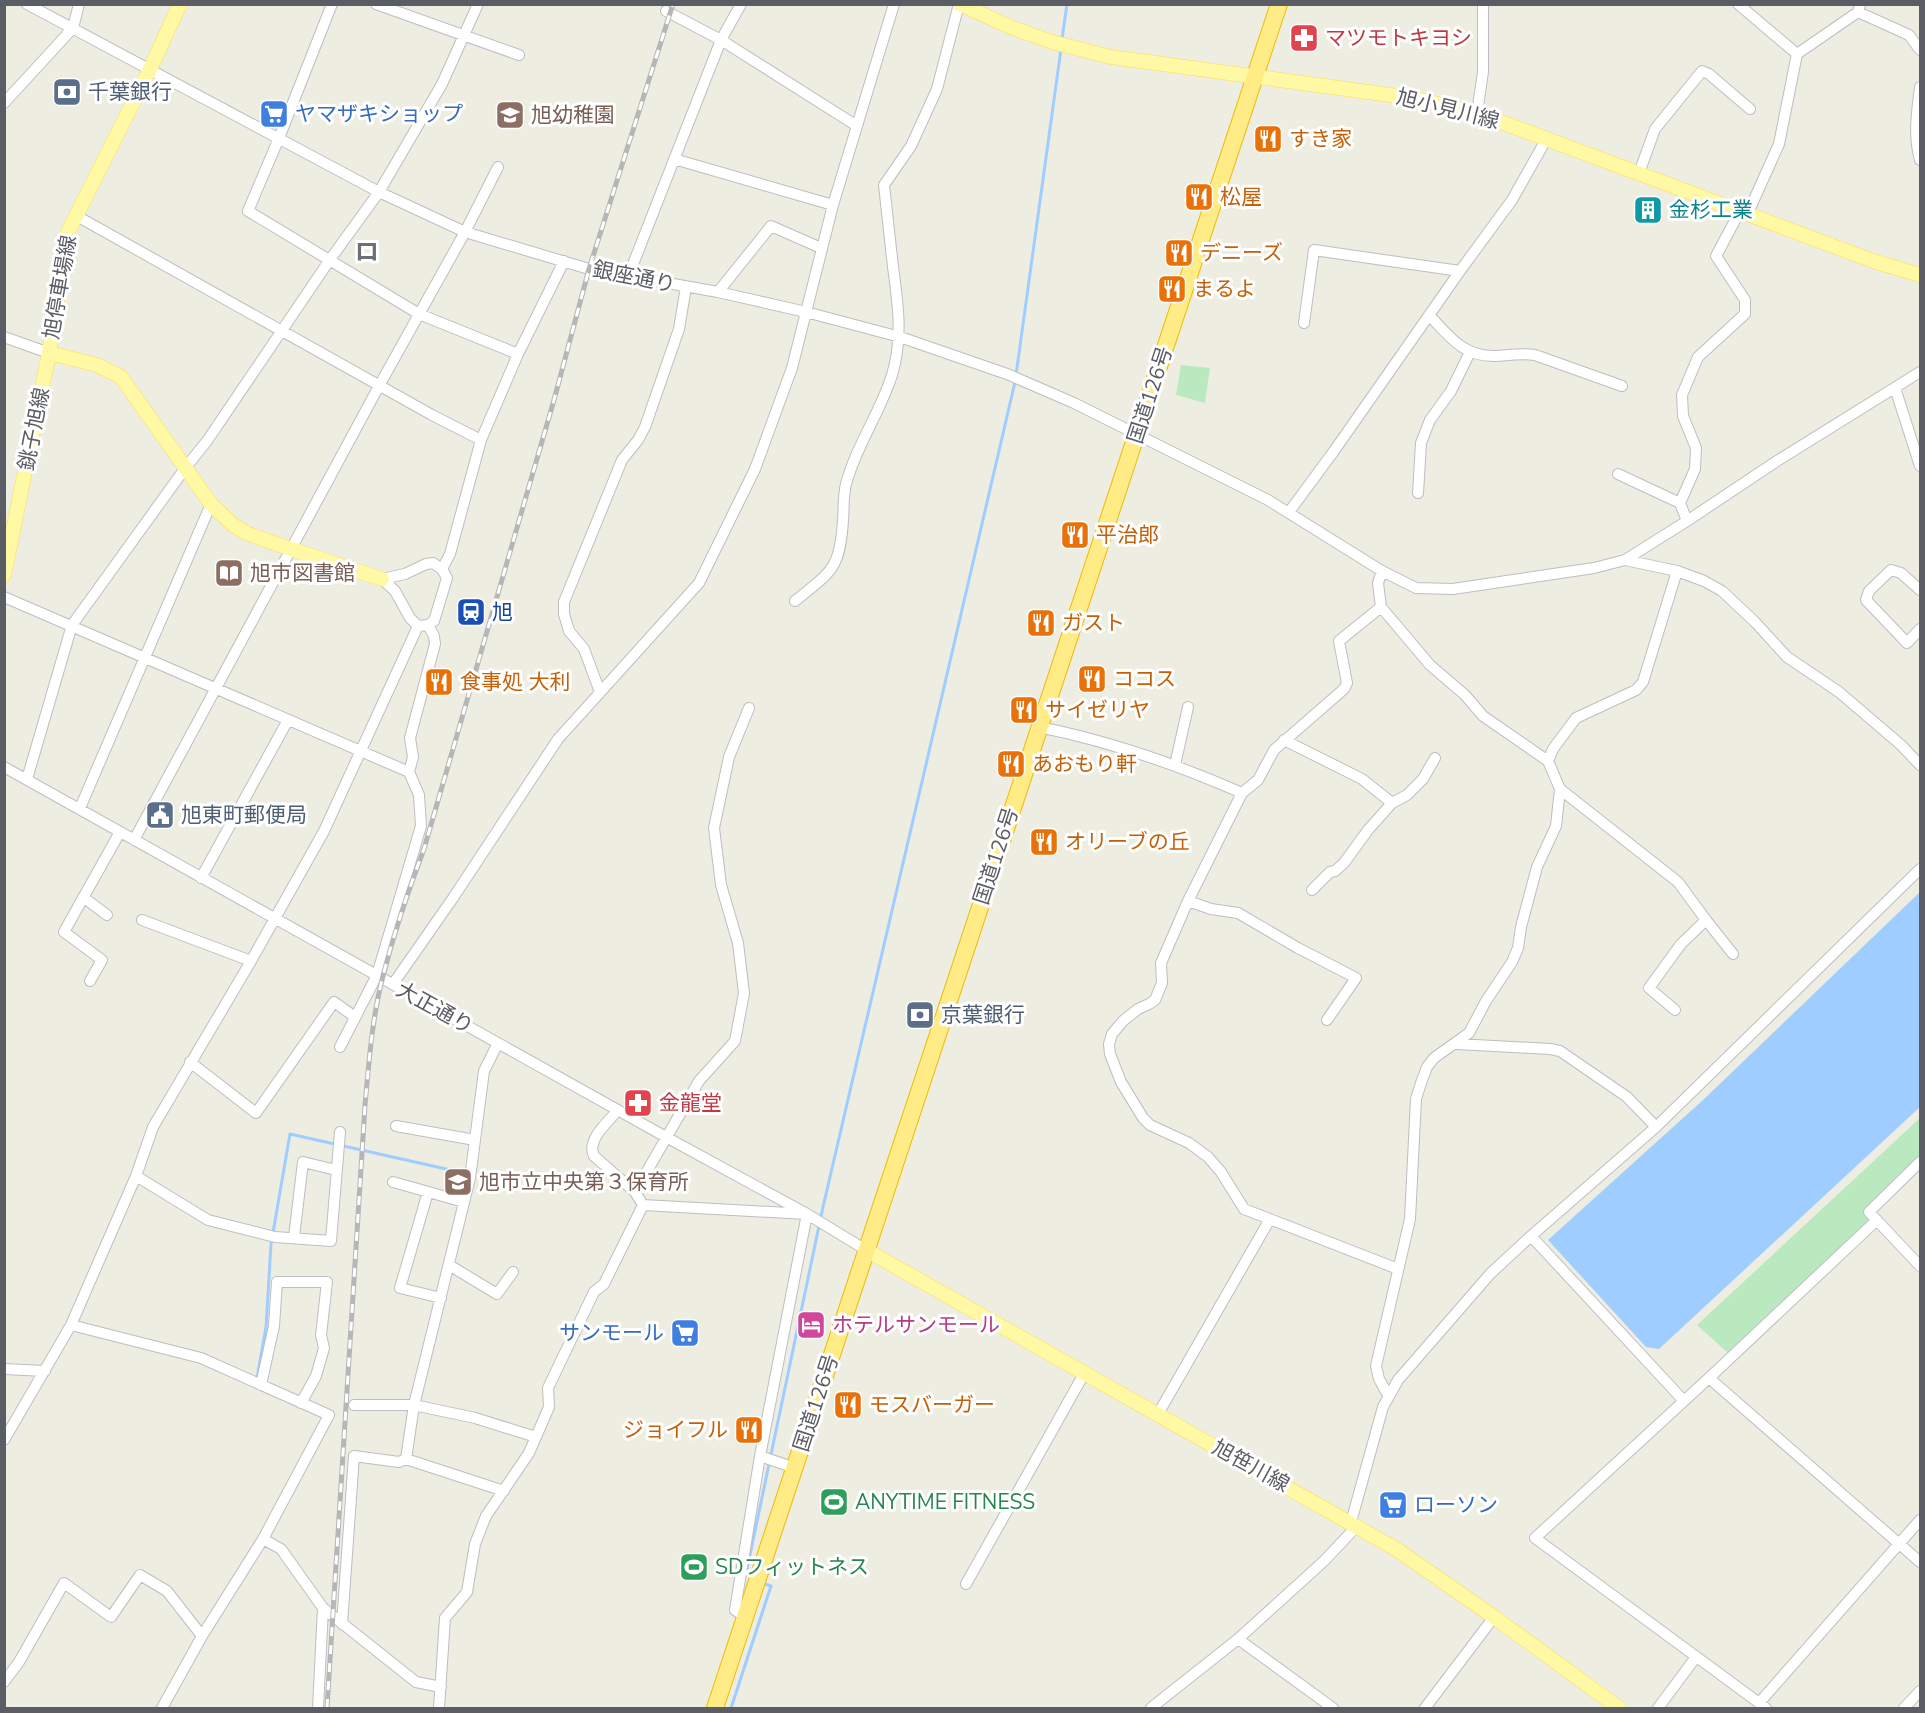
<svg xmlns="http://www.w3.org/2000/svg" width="1925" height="1713" viewBox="0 0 1925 1713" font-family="'Nunito Sans','Noto Sans JP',sans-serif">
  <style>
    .green { fill: #bbe9bf }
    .water { fill: #a0cdff }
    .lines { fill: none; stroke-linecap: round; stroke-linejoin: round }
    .stream { stroke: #a0cdff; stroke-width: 3 }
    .minor-casing { stroke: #bcbec4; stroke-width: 12 }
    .major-casing { stroke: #ffdd49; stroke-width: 15 }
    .highway-casing { stroke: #efbb00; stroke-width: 18 }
    .minor { stroke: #fff; stroke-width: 10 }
    .major { stroke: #fff9a5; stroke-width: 14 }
    .highway { stroke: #ffec87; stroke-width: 16 }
    .rail-casing { stroke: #b5b6b7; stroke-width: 5 }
    .rail { stroke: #fff; stroke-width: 3; stroke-dasharray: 9; stroke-linecap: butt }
    .labels { text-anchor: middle; stroke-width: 6; stroke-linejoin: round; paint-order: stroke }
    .health-label { font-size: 21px; fill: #be3a42; stroke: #fff; text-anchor: start }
    .service-label { font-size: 21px; fill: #4e5e75; stroke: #fff; text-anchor: start }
    .street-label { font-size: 21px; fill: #5a5d64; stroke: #fff }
    .shop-label { font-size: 21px; fill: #366cbe; stroke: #fff; text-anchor: start }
    .education-label { font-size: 21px; fill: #785e54; stroke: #fff; text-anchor: start }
    .food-label { font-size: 21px; fill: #c56008; stroke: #fff; text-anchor: start }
    .culture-label { font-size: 21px; fill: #0d838f; stroke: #fff; text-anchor: start }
    .transit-label { font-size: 21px; fill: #164399; stroke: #fff; text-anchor: start }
    .hotel-label { font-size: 21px; fill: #b23c85; stroke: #fff; text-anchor: start }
    .leisure-label { font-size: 21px; fill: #27864d; stroke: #fff; text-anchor: start }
    .quarter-label { font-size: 24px; font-weight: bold; fill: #6b6f76; stroke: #fff }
  </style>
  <rect width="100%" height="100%" fill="#eeede1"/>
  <!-- green -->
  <path class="green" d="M1181 365 1210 368 1205 403 1176 395Z
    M1920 1118V1157L1865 1212 1872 1220 1728 1353 1697 1325Z"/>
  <!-- water -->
  <path class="water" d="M1920 892V1107L1659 1349 1646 1347 1548 1240 1703 1100Z"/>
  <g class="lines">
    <!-- stream -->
    <path class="stream" d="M1062 39 1067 4
      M1016 375 1061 49
      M257 1378 266 1327 271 1244 290 1134 464 1173
      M747 1569 823 1207 1015 382
      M731 1708 771 1586 761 1583"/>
    <!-- minor casing -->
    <g class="minor-casing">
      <path id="minor" d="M27 4 379 192 465 232 589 269 718 292 806 312 900 337 1007 374 1074 403 1268 500 1382 571 1416 588 1453 589 1594 568 1625 560 1687 521 1777 461 1920 372
        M332 4 279 138 248 211 419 314 518 354
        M376 4 519 55
        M1738 4 1797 54
        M666 11 721 40 857 126
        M1858 12 1909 35 1920 50
        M1920 87C1917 112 1913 135 1920 160
        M4 103 73 28 79 4
        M1477 113 1483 72V4
        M674 159 833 205
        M1639 173 1655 129 1702 71 1709 74 1750 109
        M1748 213 1779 144 1797 54 1858 12 1860 4
        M75 215 432 415 481 440
        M628 277 721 40 741 4
        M718 292 771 226 821 248
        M1429 315C1450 337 1463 357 1496 356 1510 355 1521 353 1535 355L1622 386
        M1304 323 1314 250 1460 271
        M4 337 49 353
        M1895 388 1920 466
        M1618 474 1680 503
        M1418 493 1421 443 1430 420 1451 391 1470 352
        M1289 512 1334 451 1460 271 1512 200 1547 138
        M1687 521 1680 503 1695 469 1696 448 1683 416 1682 395 1698 357 1745 314V300L1716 256 1740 211
        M1625 560 1677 571 1704 581 1722 591 1755 622 1787 657 1839 692 1901 745 1920 765
        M433 563 442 569 447 578 434 621 428 625 418 626 410 618 395 591 382 579 405 574 426 564Z
        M442 569 450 554 481 440 518 354 564 261
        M1382 571 1378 583 1381 607 1430 665 1465 695 1483 716 1548 761 1560 789 1678 882 1706 920
        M1920 590 1901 573 1891 570 1869 591 1866 600 1907 643 1920 629
        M4 597 409 772 419 795 421 826 377 975 340 1047
        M795 601C832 571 840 569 843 520 844 508 843 495 846 484 856 446 880 413 892 375 903 339 898 303 893 267 890 239 887 212 884 185L911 146 937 89 959 4
        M1381 607 1339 641 1347 683 1344 689 1274 750 1258 780 1242 793 1188 901 1161 963 1162 983 1155 1000 1149 1004 1138 1009 1123 1021 1112 1034 1109 1044 1110 1054 1121 1082 1143 1118 1150 1125 1189 1143 1208 1157 1221 1172 1244 1209 1398 1269
        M600 692 584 649 569 631 564 614V602L622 460 638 440 645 427 679 329 686 287
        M1039 727C1109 741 1176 764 1242 793
        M1284 740 1362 779 1392 803
        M1548 761 1553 749 1576 718 1636 690 1643 682 1677 571
        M1175 765 1188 707
        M4 767 666 1137 807 1214 866 1250
        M409 772 413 757 410 738 435 644 434 636 428 625
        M27 779 72 625 186 467 207 441 329 261 379 192 442 84 478 4
        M80 808 211 504
        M134 840 379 386 465 232 498 167
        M201 878 288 720
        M1312 890 1330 872 1335 871 1344 863 1368 830 1392 803 1407 795 1423 779 1435 758
        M83 897 107 915
        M1188 901 1211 909 1238 913 1298 948 1356 978 1327 1020
        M142 920 251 961
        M90 981 102 960 64 932 120 832
        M393 984 453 898 558 739 699 583 755 469 792 368 833 205 894 4
        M1675 1010 1649 988 1681 944 1706 920 1733 954
        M498 1043 484 1071 470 1178 414 1405 406 1459 504 1491
        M1457 1044 1550 1049 1560 1051 1627 1097 1656 1127
        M190 1062 256 1113 334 1002 355 1017
        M618 1110C608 1122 586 1140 594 1156L635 1192 643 1205 807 1214 760 1456 735 1610 745 1617
        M396 1126 475 1140
        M1920 1162 1869 1212 1920 1266
        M136 1176 208 1220 275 1237 331 1241 340 1132
        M393 1182 464 1202
        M428 1192 400 1288 441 1298
        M635 1192 699 1081 735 1041 744 993 738 943 721 885 714 828 729 757 749 708
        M1531 1236 1684 1401
        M294 1237 303 1162 336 1170
        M449 1265 497 1294 513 1272
        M71 1325 201 1358 329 1415 263 1539 202 1636 162 1708
        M4 1369 45 1371
        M1709 1378 1920 1562
        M261 1385 274 1326 277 1282H327L321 1335 324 1348 316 1376 301 1403
        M1388 1395 1379 1379 1376 1366 1410 1219 1416 1099 1421 1083 1427 1067 1434 1058 1469 1033 1486 1001 1512 962 1518 948 1521 927 1537 867 1556 826 1560 789
        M354 1405H414L475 1418 536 1437
        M1158 1414 1270 1219
        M4 1440 71 1325 136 1176 153 1127 251 961 324 831 418 626
        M760 1456 795 1468
        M1351 1522 1383 1407 1398 1380 1490 1274 1531 1236 1656 1127 1920 869
        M263 1539 281 1549 323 1608 318 1708
        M966 1584 1085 1372
        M323 1608 416 1682 441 1687
        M342 1624 354 1456 399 1462 406 1459
        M1238 1639 1333 1708
        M4 1682 19 1662 64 1583 111 1617 140 1575 167 1591 202 1636
        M1759 1703 1920 1520
        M439 1708 445 1618 467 1592 475 1544 486 1516 529 1453 549 1407 548 1388 594 1292 604 1284 643 1205
        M1151 1708 1238 1639 1324 1561 1357 1526
        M1425 1708 1494 1617
        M1658 1708 1696 1657
        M1766 1708 1535 1538 1709 1378 1877 1220
        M1904 1708 1920 1691"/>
    </g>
    <!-- major casing -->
    <g class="major-casing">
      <path id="major" d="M960 4 1010 27 1052 42 1111 57 1412 98 1477 113 1876 262 1920 275
        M49 353 97 365 121 377 211 504 233 525 246 533 291 549 382 579
        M4 575 49 353 68 232 150 69 180 4
        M866 1250 1396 1549 1494 1617 1619 1708"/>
    </g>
    <!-- highway casing -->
    <g class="highway-casing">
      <path id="highway" d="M715 1708 1279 4"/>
    </g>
    <!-- minor -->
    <use href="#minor" class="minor"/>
    <!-- major -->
    <use href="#major" class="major"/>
    <!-- highway -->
    <use href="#highway" class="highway"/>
    <!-- rail casing -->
    <g class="rail-casing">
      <path id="rail" d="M327 1708 365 1105C369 1062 372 1018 383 976 394 933 408 891 424 849L554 400 589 269 673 4"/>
    </g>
    <!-- rail -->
    <use href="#rail" class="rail"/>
  </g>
  <!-- icons -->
  <defs>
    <g id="pharmacy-square" transform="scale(1.5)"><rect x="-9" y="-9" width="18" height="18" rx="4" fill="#e0444e" stroke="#fff"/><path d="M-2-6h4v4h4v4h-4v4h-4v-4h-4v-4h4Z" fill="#fff"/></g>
    <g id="bank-square" transform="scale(1.5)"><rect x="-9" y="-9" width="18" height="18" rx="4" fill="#5c6f8a" stroke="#fff"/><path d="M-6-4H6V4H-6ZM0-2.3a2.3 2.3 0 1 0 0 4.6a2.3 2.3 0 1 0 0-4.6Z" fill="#fff"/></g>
    <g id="supermarket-square" transform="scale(1.5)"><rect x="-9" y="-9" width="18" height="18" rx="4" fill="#3f7fe0" stroke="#fff"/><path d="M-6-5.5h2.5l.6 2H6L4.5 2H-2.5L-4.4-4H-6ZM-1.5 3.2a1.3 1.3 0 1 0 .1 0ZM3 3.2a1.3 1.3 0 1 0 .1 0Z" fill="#fff"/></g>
    <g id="school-square" transform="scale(1.5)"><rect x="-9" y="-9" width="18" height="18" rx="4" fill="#8d6e63" stroke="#fff"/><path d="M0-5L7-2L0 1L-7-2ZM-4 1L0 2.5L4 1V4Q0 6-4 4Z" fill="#fff"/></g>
    <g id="restaurant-square" transform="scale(1.5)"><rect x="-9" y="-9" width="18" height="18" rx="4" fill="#e8710a" stroke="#fff"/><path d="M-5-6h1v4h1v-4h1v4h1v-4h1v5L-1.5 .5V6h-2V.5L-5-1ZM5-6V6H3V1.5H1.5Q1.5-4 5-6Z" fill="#fff"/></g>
    <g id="building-square" transform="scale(1.5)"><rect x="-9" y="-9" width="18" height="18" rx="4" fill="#0f9aa8" stroke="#fff"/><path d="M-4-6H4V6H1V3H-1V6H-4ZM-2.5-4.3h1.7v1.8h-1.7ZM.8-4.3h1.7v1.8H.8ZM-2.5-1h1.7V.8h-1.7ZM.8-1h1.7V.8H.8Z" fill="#fff"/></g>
    <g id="library-square" transform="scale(1.5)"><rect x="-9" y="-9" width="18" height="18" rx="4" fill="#8d6e63" stroke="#fff"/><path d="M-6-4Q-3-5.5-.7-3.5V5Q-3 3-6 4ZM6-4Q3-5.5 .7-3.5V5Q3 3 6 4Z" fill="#fff"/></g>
    <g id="station-square" transform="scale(1.5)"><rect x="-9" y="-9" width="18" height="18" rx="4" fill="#1a4fb4" stroke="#fff"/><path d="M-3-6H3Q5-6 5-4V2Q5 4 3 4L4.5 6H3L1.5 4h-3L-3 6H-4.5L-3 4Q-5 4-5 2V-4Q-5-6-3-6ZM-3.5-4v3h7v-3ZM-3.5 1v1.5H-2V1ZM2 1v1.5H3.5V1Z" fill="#fff"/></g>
    <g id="civic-square" transform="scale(1.5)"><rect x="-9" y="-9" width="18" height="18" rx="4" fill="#5c6f8a" stroke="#fff"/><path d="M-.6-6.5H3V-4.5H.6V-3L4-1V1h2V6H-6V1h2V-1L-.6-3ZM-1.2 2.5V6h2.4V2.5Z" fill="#fff"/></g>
    <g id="hotel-square" transform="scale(1.5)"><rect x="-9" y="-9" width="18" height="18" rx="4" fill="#d1479c" stroke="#fff"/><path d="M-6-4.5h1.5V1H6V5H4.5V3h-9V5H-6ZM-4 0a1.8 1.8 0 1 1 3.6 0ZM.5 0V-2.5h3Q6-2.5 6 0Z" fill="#fff"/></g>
    <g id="stadium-square" transform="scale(1.5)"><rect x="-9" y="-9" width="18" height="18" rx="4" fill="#2e9e5b" stroke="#fff"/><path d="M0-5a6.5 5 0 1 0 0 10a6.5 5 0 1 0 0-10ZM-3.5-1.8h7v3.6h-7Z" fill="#fff"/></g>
  </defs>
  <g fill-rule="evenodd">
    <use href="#pharmacy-square" x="1304" y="38"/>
    <use href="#bank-square" x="67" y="92"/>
    <use href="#supermarket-square" x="274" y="114"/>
    <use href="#school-square" x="510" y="115"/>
    <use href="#restaurant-square" x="1268" y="139"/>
    <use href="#restaurant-square" x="1199" y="197"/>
    <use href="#building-square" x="1648" y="210"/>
    <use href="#restaurant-square" x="1179" y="253"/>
    <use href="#restaurant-square" x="1172" y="289"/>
    <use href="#restaurant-square" x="1075" y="535"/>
    <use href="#library-square" x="229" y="573"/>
    <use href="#station-square" x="471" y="612"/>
    <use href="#restaurant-square" x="1041" y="623"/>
    <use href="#restaurant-square" x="1092" y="679"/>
    <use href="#restaurant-square" x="439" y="682"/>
    <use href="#restaurant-square" x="1024" y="710"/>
    <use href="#restaurant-square" x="1011" y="764"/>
    <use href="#civic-square" x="160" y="815"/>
    <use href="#restaurant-square" x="1044" y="842"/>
    <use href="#bank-square" x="920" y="1015"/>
    <use href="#pharmacy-square" x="638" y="1103"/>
    <use href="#school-square" x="458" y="1182"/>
    <use href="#hotel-square" x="811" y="1325"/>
    <use href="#supermarket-square" x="685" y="1333"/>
    <use href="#restaurant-square" x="848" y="1405"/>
    <use href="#restaurant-square" x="749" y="1430"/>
    <use href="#stadium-square" x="834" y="1502"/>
    <use href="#supermarket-square" x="1393" y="1505"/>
    <use href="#stadium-square" x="694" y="1567"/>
  </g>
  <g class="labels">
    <!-- health labels -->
    <g class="health-label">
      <text x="1325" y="45">マツモトキヨシ</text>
      <text x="659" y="1110">金龍堂</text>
    </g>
    <!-- service labels -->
    <g class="service-label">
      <text x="88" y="99">千葉銀行</text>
      <text x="181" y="822">旭東町郵便局</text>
      <text x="941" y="1022">京葉銀行</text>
    </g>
    <!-- street labels -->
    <g class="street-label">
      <text transform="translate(1448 109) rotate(14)" y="7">旭小見川線</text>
      <text transform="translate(634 277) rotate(11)" y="7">銀座通り</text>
      <text transform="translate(60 287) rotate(-80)" y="7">旭停車場線</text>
      <text transform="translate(1150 395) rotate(-72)" y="7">国道126号</text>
      <text transform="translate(34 429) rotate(-79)" y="7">銚子旭線</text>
      <text transform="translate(996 856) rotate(-72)" y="7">国道126号</text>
      <text transform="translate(435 1008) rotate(29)" y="7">大正通り</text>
      <text transform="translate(816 1403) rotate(-72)" y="7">国道126号</text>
      <text transform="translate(1251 1466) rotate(29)" y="7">旭笹川線</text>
    </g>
    <!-- shop labels -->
    <g class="shop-label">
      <text x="295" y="121">ヤマザキショップ</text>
      <text x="664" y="1340" text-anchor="end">サンモール</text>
      <text x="1414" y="1512">ローソン</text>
    </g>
    <!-- education labels -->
    <g class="education-label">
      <text x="531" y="122">旭幼稚園</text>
      <text x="250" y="580">旭市図書館</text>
      <text x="479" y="1189">旭市立中央第３保育所</text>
    </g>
    <!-- food labels -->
    <g class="food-label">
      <text x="1289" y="146">すき家</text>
      <text x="1220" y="204">松屋</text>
      <text x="1200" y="260">デニーズ</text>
      <text x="1193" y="296">まるよ</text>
      <text x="1096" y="542">平治郎</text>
      <text x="1062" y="630">ガスト</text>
      <text x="1113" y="686">ココス</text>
      <text x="460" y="689">食事処 大利</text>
      <text x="1045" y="717">サイゼリヤ</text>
      <text x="1032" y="771">あおもり軒</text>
      <text x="1065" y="849">オリーブの丘</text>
      <text x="869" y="1412">モスバーガー</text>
      <text x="728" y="1437" text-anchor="end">ジョイフル</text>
    </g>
    <!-- culture labels -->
    <g class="culture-label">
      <text x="1669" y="217">金杉工業</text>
    </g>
    <!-- transit labels -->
    <g class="transit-label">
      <text x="492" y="619">旭</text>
    </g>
    <!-- hotel labels -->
    <g class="hotel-label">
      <text x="832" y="1332">ホテルサンモール</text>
    </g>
    <!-- leisure labels -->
    <g class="leisure-label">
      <text x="855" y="1509">ANYTIME FITNESS</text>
      <text x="715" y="1574">SDフィットネス</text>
    </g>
    <!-- quarter labels -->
    <g class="quarter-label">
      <text x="367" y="260">ロ</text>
    </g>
  </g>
  <!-- border -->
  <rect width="1925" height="1713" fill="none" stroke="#5a5d64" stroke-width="12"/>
</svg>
